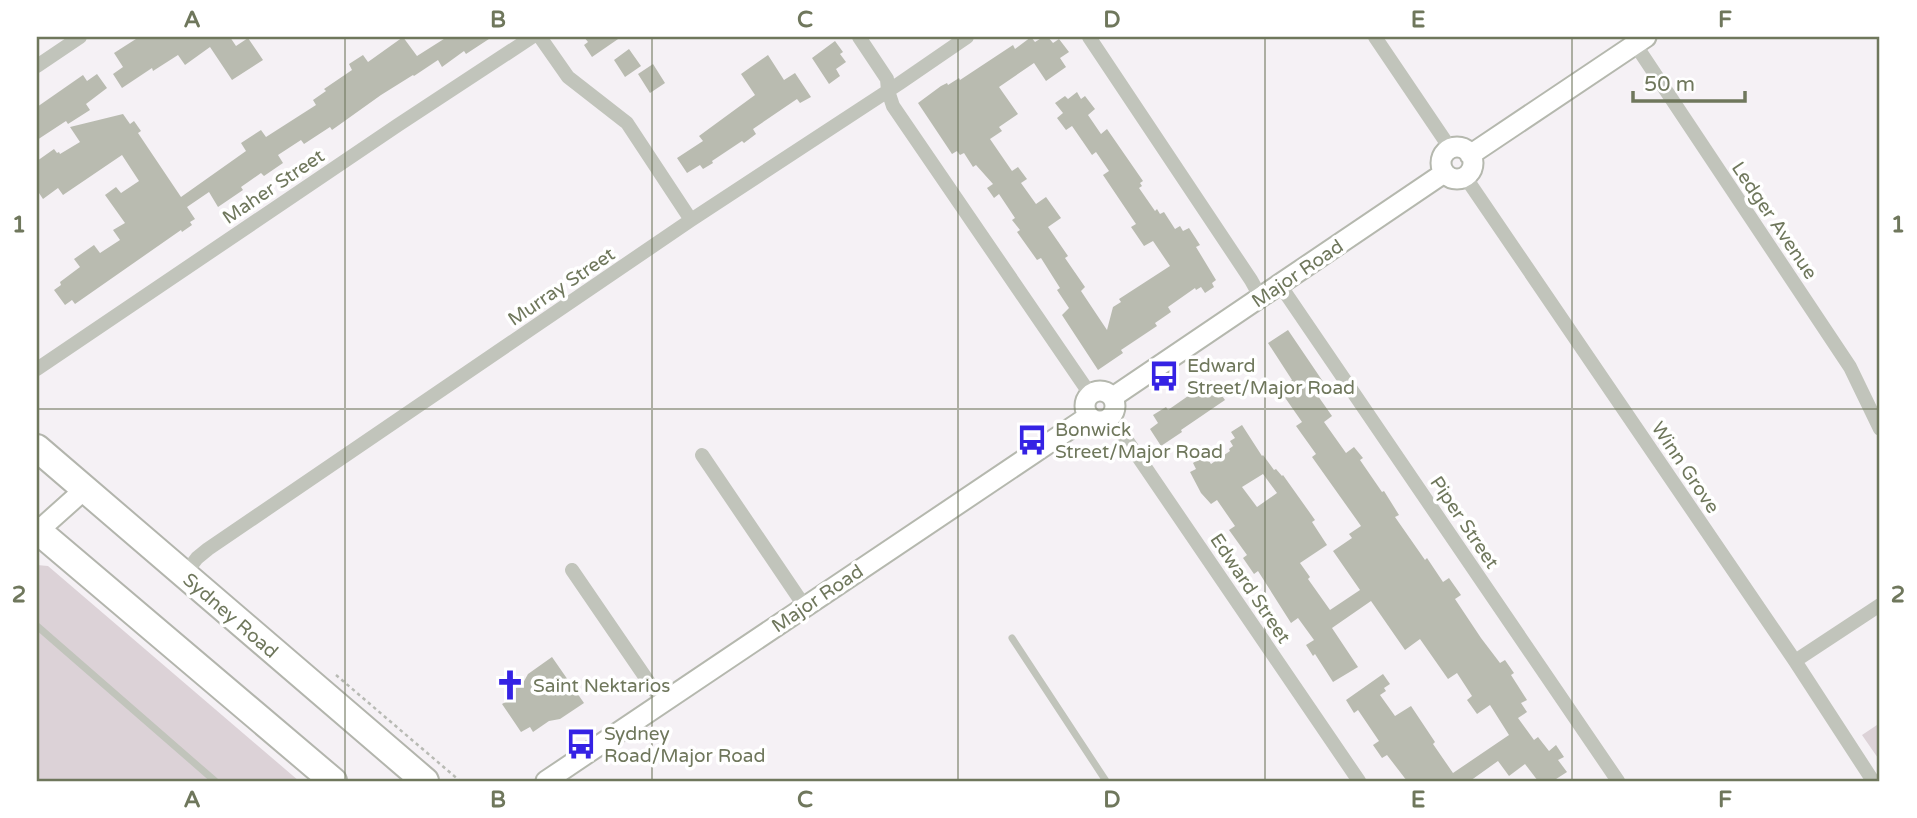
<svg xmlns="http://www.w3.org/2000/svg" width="1917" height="818" viewBox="0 0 1917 818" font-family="'Varela Round',sans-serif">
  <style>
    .green { fill: #dcd2d7 }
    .building { fill: #b9bbb0; fill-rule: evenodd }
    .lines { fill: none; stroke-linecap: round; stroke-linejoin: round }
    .secondary-casing { stroke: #b5b8ae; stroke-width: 23 }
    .highway-casing { stroke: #b3b5ad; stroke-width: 30 }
    .path { stroke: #b8bab4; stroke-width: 2.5; stroke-dasharray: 3.5 3.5; stroke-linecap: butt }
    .lane { stroke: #c1c4bb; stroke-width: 7 }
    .street { stroke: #c1c4bb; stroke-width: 14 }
    .secondary { stroke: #fff; stroke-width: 19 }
    .highway { stroke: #fff; stroke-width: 26 }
    .grid { fill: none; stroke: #6f775c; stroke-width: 2; stroke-opacity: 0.55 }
    .labels { text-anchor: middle; stroke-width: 7; stroke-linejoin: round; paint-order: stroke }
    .street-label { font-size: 19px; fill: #6f775c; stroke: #fff }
    .poi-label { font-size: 19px; fill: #6f775c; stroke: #fff; text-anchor: start }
    .neatline { fill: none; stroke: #6f775c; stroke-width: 2.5 }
    .grid-label { font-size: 23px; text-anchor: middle; font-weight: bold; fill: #6f775c }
  </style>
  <rect width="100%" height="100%" fill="#f5f1f5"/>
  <!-- green -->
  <path class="green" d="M37 565 48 566 299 781H37Z
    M1880 723V761L1862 735Z"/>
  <!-- building -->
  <path class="building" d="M139 37H230L236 46 248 38 263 60 232 80 210 47 185 65 178 55 153 71 152 68 122 88 113 74 123 67 114 53Z
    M403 37 417 56 447 37H492L466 54 464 51 442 67 438 60 414 76 413 75 381 95 332 130 330 127 304 144 301 140 278 155 283 163 264 176 261 173 241 187 243 190 218 207 209 192 187 207 195 219 190 222 192 225 182 232 181 230 75 304 72 300 65 305 54 290 61 285 60 282 80 267 74 259 94 245 100 253 120 240 113 230 125 223 105 195 116 187 121 193 139 181 122 155 63 195 58 188 43 199 37 190V161L54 149 57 153 59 152 60 154 80 142 70 127 123 114 130 124 134 121 141 131 138 133 181 197 246 151 241 143 261 130 266 137 316 105 313 100 326 91 324 89 352 70 349 64 363 55 368 62Z
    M584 37H621L592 57 584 45 588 42Z
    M1031 37 1035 42 1043 37H1048L1053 43 1059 39 1069 52 1060 58 1066 67 1046 81 1034 63 999 87 1018 114 999 127 1002 131 990 139 1012 171 1018 167 1027 179 1021 183 1036 204 1046 197 1061 218 1048 227 1068 256 1065 258 1085 287 1081 291 1107 330 1113 307 1121 302 1119 299 1170 266 1153 241 1144 246 1131 227 1136 224 1103 175 1109 171 1096 152 1092 155 1072 126 1066 130 1057 118 1063 113 1055 103 1065 96 1068 99 1077 92 1081 99 1085 96 1095 109 1088 115 1101 134 1107 129 1143 181 1140 183 1142 186 1139 188 1155 211 1157 209 1160 214 1164 212 1175 229 1180 226 1183 231 1189 228 1200 245 1196 247 1216 280 1212 283 1214 287 1205 293 1201 287 1196 290 1195 288 1168 307 1171 312 1155 323 1157 326 1121 350 1123 353 1098 370 1062 315 1069 308 1057 290 1060 288 1053 277 1041 258 1037 260 1017 232 1020 230 1012 220 1015 218 999 194 994 198 987 188 993 184 976 165 973 167 964 153 960 155 957 151 952 154 918 103 941 86 947 83 948 85 959 78 960 80 1013 45 1015 49Z
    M835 41 843 52 840 54 846 62 836 69 840 76 829 84 812 58Z
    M629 49 641 66 625 77 614 60Z
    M768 55 784 80 795 73 811 97 800 103 797 99 753 129 756 134 744 143 742 141 712 161 713 163 703 169 700 165 687 173 677 158 703 141 699 136 755 95 741 74Z
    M653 64 665 83 650 93 638 74Z
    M97 74 107 88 86 104 90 110 68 124 66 121 37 140V107L83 75 87 81Z
    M1288 330 1328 389 1318 396 1332 416 1324 422 1346 453 1354 447 1363 458 1360 460 1382 492 1384 491 1399 515 1395 517 1425 560 1427 558 1443 582 1449 578 1461 595 1455 599 1481 638 1500 663 1505 660 1514 673 1511 675 1527 700 1521 703 1527 712 1518 718 1534 740 1538 737 1549 751 1556 745 1564 757 1558 760 1567 772 1553 781H1538L1525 764 1509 776 1498 761 1470 781H1407L1387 755 1382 758 1373 745 1379 741 1358 710 1354 713 1346 700 1383 674 1390 684 1384 688 1386 691 1380 695 1395 716 1411 706 1435 742 1433 744 1453 773 1509 735 1490 705 1477 714 1467 700 1472 696 1457 673 1448 679 1420 639 1405 650 1371 601 1332 628 1358 667 1333 682 1315 654 1313 656 1306 645 1314 640 1298 618 1291 623 1258 571 1254 574 1243 558 1247 555 1229 530 1235 526 1217 500 1211 504 1201 493 1190 472 1196 469 1193 463 1205 455 1211 464 1230 451 1229 449 1233 446 1230 441 1235 438 1231 432 1242 425 1262 456 1263 455 1274 470 1276 469 1282 476 1283 475 1315 520 1312 522 1327 545 1300 563 1310 577 1308 579 1330 610 1360 590 1333 551 1352 538 1349 534 1361 526 1312 457 1316 454 1296 426 1302 422 1279 389 1292 380 1268 343ZM1263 474 1277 493 1257 507 1242 487Z
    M1211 380 1225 400 1181 430 1182 432 1161 446 1150 429 1158 423 1153 415 1166 407 1168 410Z
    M552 657 584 703 560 719 549 721 533 732 530 727 521 732 502 704 511 699 507 694 523 683 528 674Z"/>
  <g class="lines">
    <!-- secondary casing -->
    <g class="secondary-casing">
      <path id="secondary" d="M1441 163a16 16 0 1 1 32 0a16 16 0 1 1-32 0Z
        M1470 155 1646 37
        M1085 406a15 15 0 1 1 30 0a15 15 0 1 1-30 0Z
        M1113 397 1444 173
        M37 532 85 489
        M546 781 1089 416"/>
    </g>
    <!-- highway casing -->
    <g class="highway-casing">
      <path id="highway" d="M37 448 425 781
        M37 530 333 781"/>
    </g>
    <!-- path -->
    <path class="path" d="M336 675 460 781"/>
    <!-- lane -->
    <path class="lane" d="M37 626 215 781
      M1012 638 1106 781"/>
    <!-- street -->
    <path class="street" d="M540 37 568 77 627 123 691 220
      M859 37 887 79 888 91 893 106 1090 394
      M1089 37 1251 280 1261 298
      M1375 37 1448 145 1449 150
      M1631 38 1850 367 1880 429
      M37 66 80 37
      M1464 178 1468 181 1795 661 1873 781
      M1280 285 1618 781
      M37 369 398 125 532 37
      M1111 417 1359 781
      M702 455 805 607
      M572 570 663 703
      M184 575 197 558 208 549 691 220 900 83 967 37
      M1795 661 1880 605"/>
    <!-- secondary -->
    <use href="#secondary" class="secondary"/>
    <!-- highway -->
    <use href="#highway" class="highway"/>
  </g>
  <!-- grid -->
  <path class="grid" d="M345 37V781M652 37V781M958 37V781M1265 37V781M1572 37V781M37 409H1880"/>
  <!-- icons -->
  <defs>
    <g id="bus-bare" transform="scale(2.415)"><path d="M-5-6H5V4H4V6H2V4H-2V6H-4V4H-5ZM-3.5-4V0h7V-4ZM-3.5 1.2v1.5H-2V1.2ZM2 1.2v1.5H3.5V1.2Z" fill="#3522e4" stroke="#fff" stroke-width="2.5" paint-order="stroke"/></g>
    <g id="church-bare" transform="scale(2.415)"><path d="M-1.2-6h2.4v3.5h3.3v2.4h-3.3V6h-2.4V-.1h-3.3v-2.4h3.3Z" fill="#3522e4" stroke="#fff" stroke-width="2.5" paint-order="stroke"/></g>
  </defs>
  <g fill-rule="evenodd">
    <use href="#bus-bare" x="1164" y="376"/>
    <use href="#bus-bare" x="1032" y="440"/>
    <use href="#church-bare" x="510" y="685"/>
    <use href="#bus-bare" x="581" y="744"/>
  </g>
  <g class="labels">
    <!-- street labels -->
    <g class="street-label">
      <text transform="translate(273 186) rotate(-34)" y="7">Maher Street</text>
      <text transform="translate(1775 220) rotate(56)" y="7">Ledger Avenue</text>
      <text transform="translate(1297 273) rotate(-34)" y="7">Major Road</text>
      <text transform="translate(561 286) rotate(-34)" y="7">Murray Street</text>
      <text transform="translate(1686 467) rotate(56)" y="7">Winn Grove</text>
      <text transform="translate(1465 522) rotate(56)" y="7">Piper Street</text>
      <text transform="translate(1251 588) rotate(56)" y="7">Edward Street</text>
      <text transform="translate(817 598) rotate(-34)" y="7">Major Road</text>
      <text transform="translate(231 615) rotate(41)" y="7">Sydney Road</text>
    </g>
    <!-- poi labels -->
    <g class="poi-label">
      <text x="1187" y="372">Edward<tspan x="1187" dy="22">Street/Major Road</tspan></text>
      <text x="1055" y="436">Bonwick<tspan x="1055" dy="22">Street/Major Road</tspan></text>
      <text x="533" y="692">Saint Nektarios</text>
      <text x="604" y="740">Sydney<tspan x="604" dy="22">Road/Major Road</tspan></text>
    </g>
  </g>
  <!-- border -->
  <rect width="1917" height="818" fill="none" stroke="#ffffff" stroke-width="77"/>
  <!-- scale -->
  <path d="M1633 91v10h112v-10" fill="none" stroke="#6f775c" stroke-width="3.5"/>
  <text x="1644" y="91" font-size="21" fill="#6f775c" stroke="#ffffff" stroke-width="5" paint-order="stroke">50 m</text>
  <rect x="38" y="38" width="1840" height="742" class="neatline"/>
  <g class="grid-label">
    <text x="192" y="27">A</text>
    <text x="498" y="27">B</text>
    <text x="805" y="27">C</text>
    <text x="1112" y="27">D</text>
    <text x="1418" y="27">E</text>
    <text x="1725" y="27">F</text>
    <text x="19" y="232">1</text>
    <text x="1898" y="232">1</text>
    <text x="19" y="602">2</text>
    <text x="1898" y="602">2</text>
    <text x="192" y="807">A</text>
    <text x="498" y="807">B</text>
    <text x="805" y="807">C</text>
    <text x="1112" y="807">D</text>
    <text x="1418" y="807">E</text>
    <text x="1725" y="807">F</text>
  </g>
</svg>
